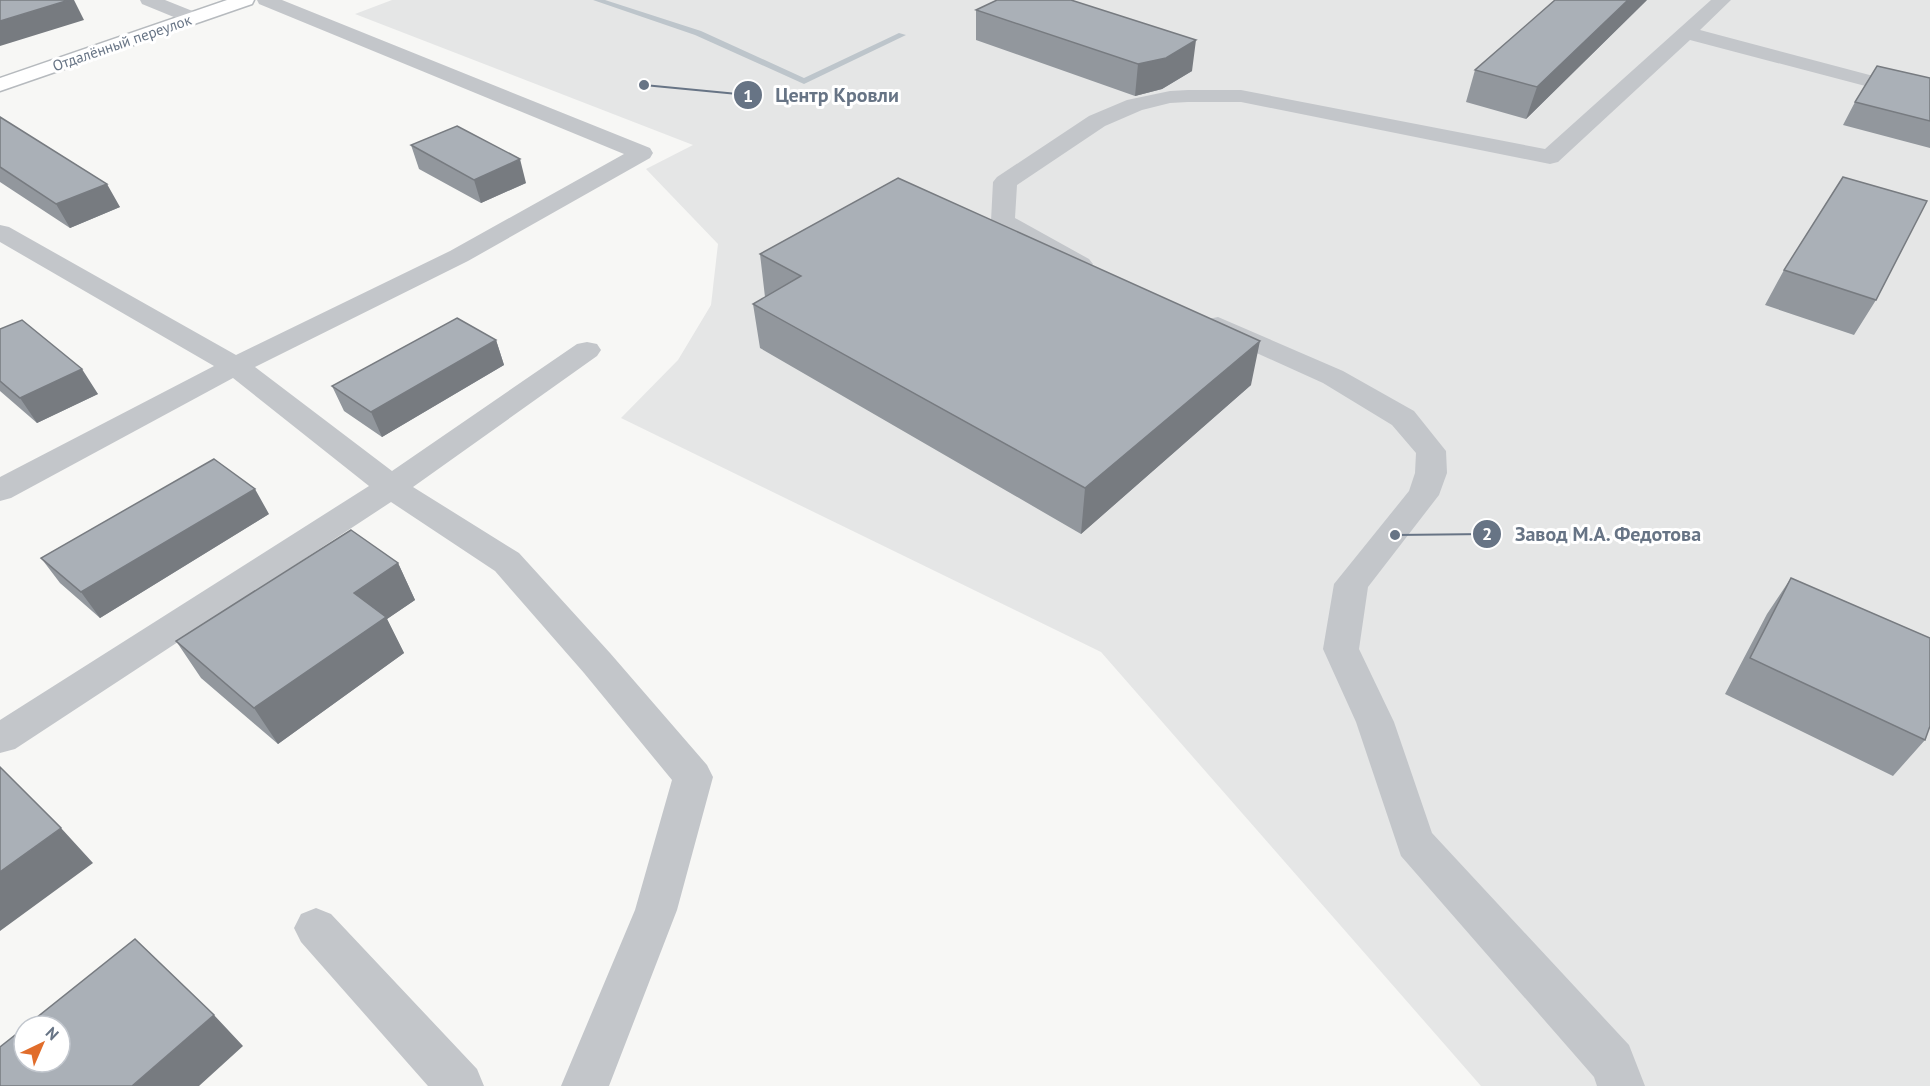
<svg xmlns="http://www.w3.org/2000/svg" width="1930" height="1086" viewBox="0 0 1930 1086" font-family="'PT Sans',sans-serif">
  <style>
    .built { fill: #e5e6e6 }
    .lines { fill: none; stroke-linecap: round; stroke-linejoin: round }
    .stream { fill: #bdc5cb; fill-rule: evenodd }
    .major-casing { stroke: #b6babe; stroke-width: 3 }
    .minor { fill: #c3c6ca; fill-rule: evenodd }
    .major { fill: #fff; fill-rule: evenodd }
    .wall { fill: #92979d }
    .shaded-wall { fill: #777b80 }
    .building { fill: #aab0b7; stroke: #777b80; stroke-width: 1.5 }
    .labels { text-anchor: middle; stroke-width: 6; stroke-linejoin: round; paint-order: stroke }
    .far-street-label { font-size: 15px; fill: #677485; stroke: #fff }
    .leader { fill: none; stroke: #677485; stroke-width: 2 }
    .callout-dot { fill: #677485; stroke: #fff; stroke-width: 2 }
    .mark-label { font-size: 18px; text-anchor: middle; font-weight: bold; fill: #fff }
    .callout-label { font-size: 20px; text-anchor: middle; font-weight: bold; fill: #677485; stroke: #fff; stroke-width: 6; stroke-linejoin: round; paint-order: stroke }
  </style>
  <rect width="100%" height="100%" fill="#f7f7f5"/>
  <!-- built -->
  <path class="built" d="M392 0H1930V1086H1481L1101 652 621 418 678 360 711 305 718 244 646 169 693 145 355 14Z"/>
  <g class="lines">
    <!-- stream -->
    <path class="stream" d="M593 0H605L701 31 804 78 899 33 906 35 804 84 695 35Z"/>
    <!-- major casing -->
    <g class="major-casing">
      <path id="major" d="M227 0H254L252 4 0 91V78Z"/>
    </g>
    <!-- minor -->
    <path class="minor" d="M140 0H165L200 14 203 18 200 22H186L142 4Z
      M257 0H282L650 148 653 153 650 158 468 261 255 367 392 471 577 344 587 342 597 344 601 350 597 356 413 487 519 553 610 653 707 765 713 777 677 910 609 1086H561L635 910 672 780 584 673 495 571 391 502 15 749 0 753V720L369 486 233 378 11 498 0 501V477L214 366 0 242V225L9 227 236 355 450 251 624 154 259 4Z
      M1711 0H1731L1700 30 1930 91V103L1690 40 1558 162 1550 164 1241 102H1188L1170 103 1142 110 1105 126 1017 185 1015 218 1089 259 1093 264 1089 269 1080 272 1071 269 994 226 991 221 993 182 997 177 1089 116 1127 100 1170 91 1188 90H1241L1545 149Z
      M1218 317 1343 371 1414 411 1446 451 1447 473 1439 495 1368 587 1359 649 1394 722 1432 833 1629 1045 1645 1086H1597L1594 1077 1401 856 1356 722 1323 649 1334 584 1409 491 1415 473 1416 453 1392 425 1323 383 1208 331 1204 325 1208 319Z
      M316 908 331 914 477 1069 484 1086H428L301 942 294 928 301 914Z"/>
    <!-- major -->
    <use href="#major" class="major"/>
  </g>
  <!-- wall -->
  <path class="wall" d="M1647 0 1526 119 1466 102 1475 70Z
    M976 10 1192 71 1162 89 1135 96 976 40Z
    M1930 78V148L1843 125 1855 102Z
    M0 117 120 207 70 228 0 182Z
    M411 145 526 183 481 203 419 169Z
    M760 254 1251 385 1081 534 760 348 753 304 765 297Z
    M1784 270 1876 300 1854 335 1765 305Z
    M0 329 98 394 37 423 0 391Z
    M496 340 504 365 382 437 344 411 332 386Z
    M269 514 100 618 60 583 41 558Z
    M398 563 415 600 387 619 404 653 278 744 201 678 176 641Z
    M1791 578 1925 740 1893 776 1725 694 1767 614Z"/>
  <!-- shaded-wall -->
  <path class="shaded-wall" d="M69 0H74L84 20 0 46V21Z
    M1628 0H1647L1526 119 1537 87Z
    M1196 40 1192 71 1162 89 1135 96 1138 64Z
    M520 159 526 183 481 203 474 180Z
    M107 184 120 207 70 228 56 204Z
    M496 340 504 365 382 437 371 412Z
    M1260 341 1251 385 1081 534 1085 488Z
    M82 369 98 394 37 423 20 398Z
    M255 489 269 514 100 618 81 592Z
    M398 563 415 600 387 619 404 653 278 744 254 708 354 593Z
    M61 828 93 863 0 931V872Z
    M214 1015 243 1046 199 1086H132Z"/>
  <!-- building -->
  <path class="building" d="M0 0H69L0 21Z
    M997 0H1071L1196 40 1166 58 1138 64 976 10Z
    M1555 0H1628L1537 87 1475 70Z
    M1877 66 1930 78V121L1855 102Z
    M0 117 107 184 56 204 0 167Z
    M457 126 520 159 474 180 411 145Z
    M1843 177 1927 201 1876 300 1784 270Z
    M898 178 1260 341 1085 488 753 304 801 276 760 254Z
    M457 318 496 340 371 412 332 386Z
    M22 320 82 369 20 398 0 381V329Z
    M214 459 255 489 81 592 41 558Z
    M351 530 398 563 354 593 386 617 254 708 176 641Z
    M1791 578 1930 638V726L1925 740 1750 658Z
    M0 767 61 828 0 872Z
    M135 939 214 1015 132 1086H0V1047L24 1028V1062H60V1026H26Z"/>
  <g class="labels">
    <!-- far-street labels -->
    <g class="far-street-label">
      <text transform="translate(122 43) rotate(-19)" y="5">Отдалённый переулок</text>
    </g>
  </g>
  <!-- callouts -->
  <path class="leader" d="M644 85L748 95M1395 535L1487 534"/>
  <g class="callout-dot">
    <circle cx="644" cy="85" r="6"/>
    <circle cx="1395" cy="535" r="6"/>
    <circle cx="748" cy="95" r="15"/>
    <circle cx="1487" cy="534" r="15"/>
  </g>
  <g class="mark-label">
    <text x="748" y="102">1</text>
    <text x="1487" y="540">2</text>
  </g>
  <g class="callout-label">
    <text x="837" y="102">Центр Кровли</text>
    <text x="1608" y="541">Завод М.А. Федотова</text>
  </g>
  <!-- north arrow -->
  <g transform="translate(42 1044) rotate(44)"><circle r="28" fill="#ffffff" stroke="#c2c7ce" stroke-width="1.5"/>
  <path d="M0-4.5L10 22L0 15L-10 22Z" fill="#e16d2b"/>
  <text y="-9" font-size="16" font-weight="bold" text-anchor="middle" fill="#677485">N</text>
  </g>
</svg>
